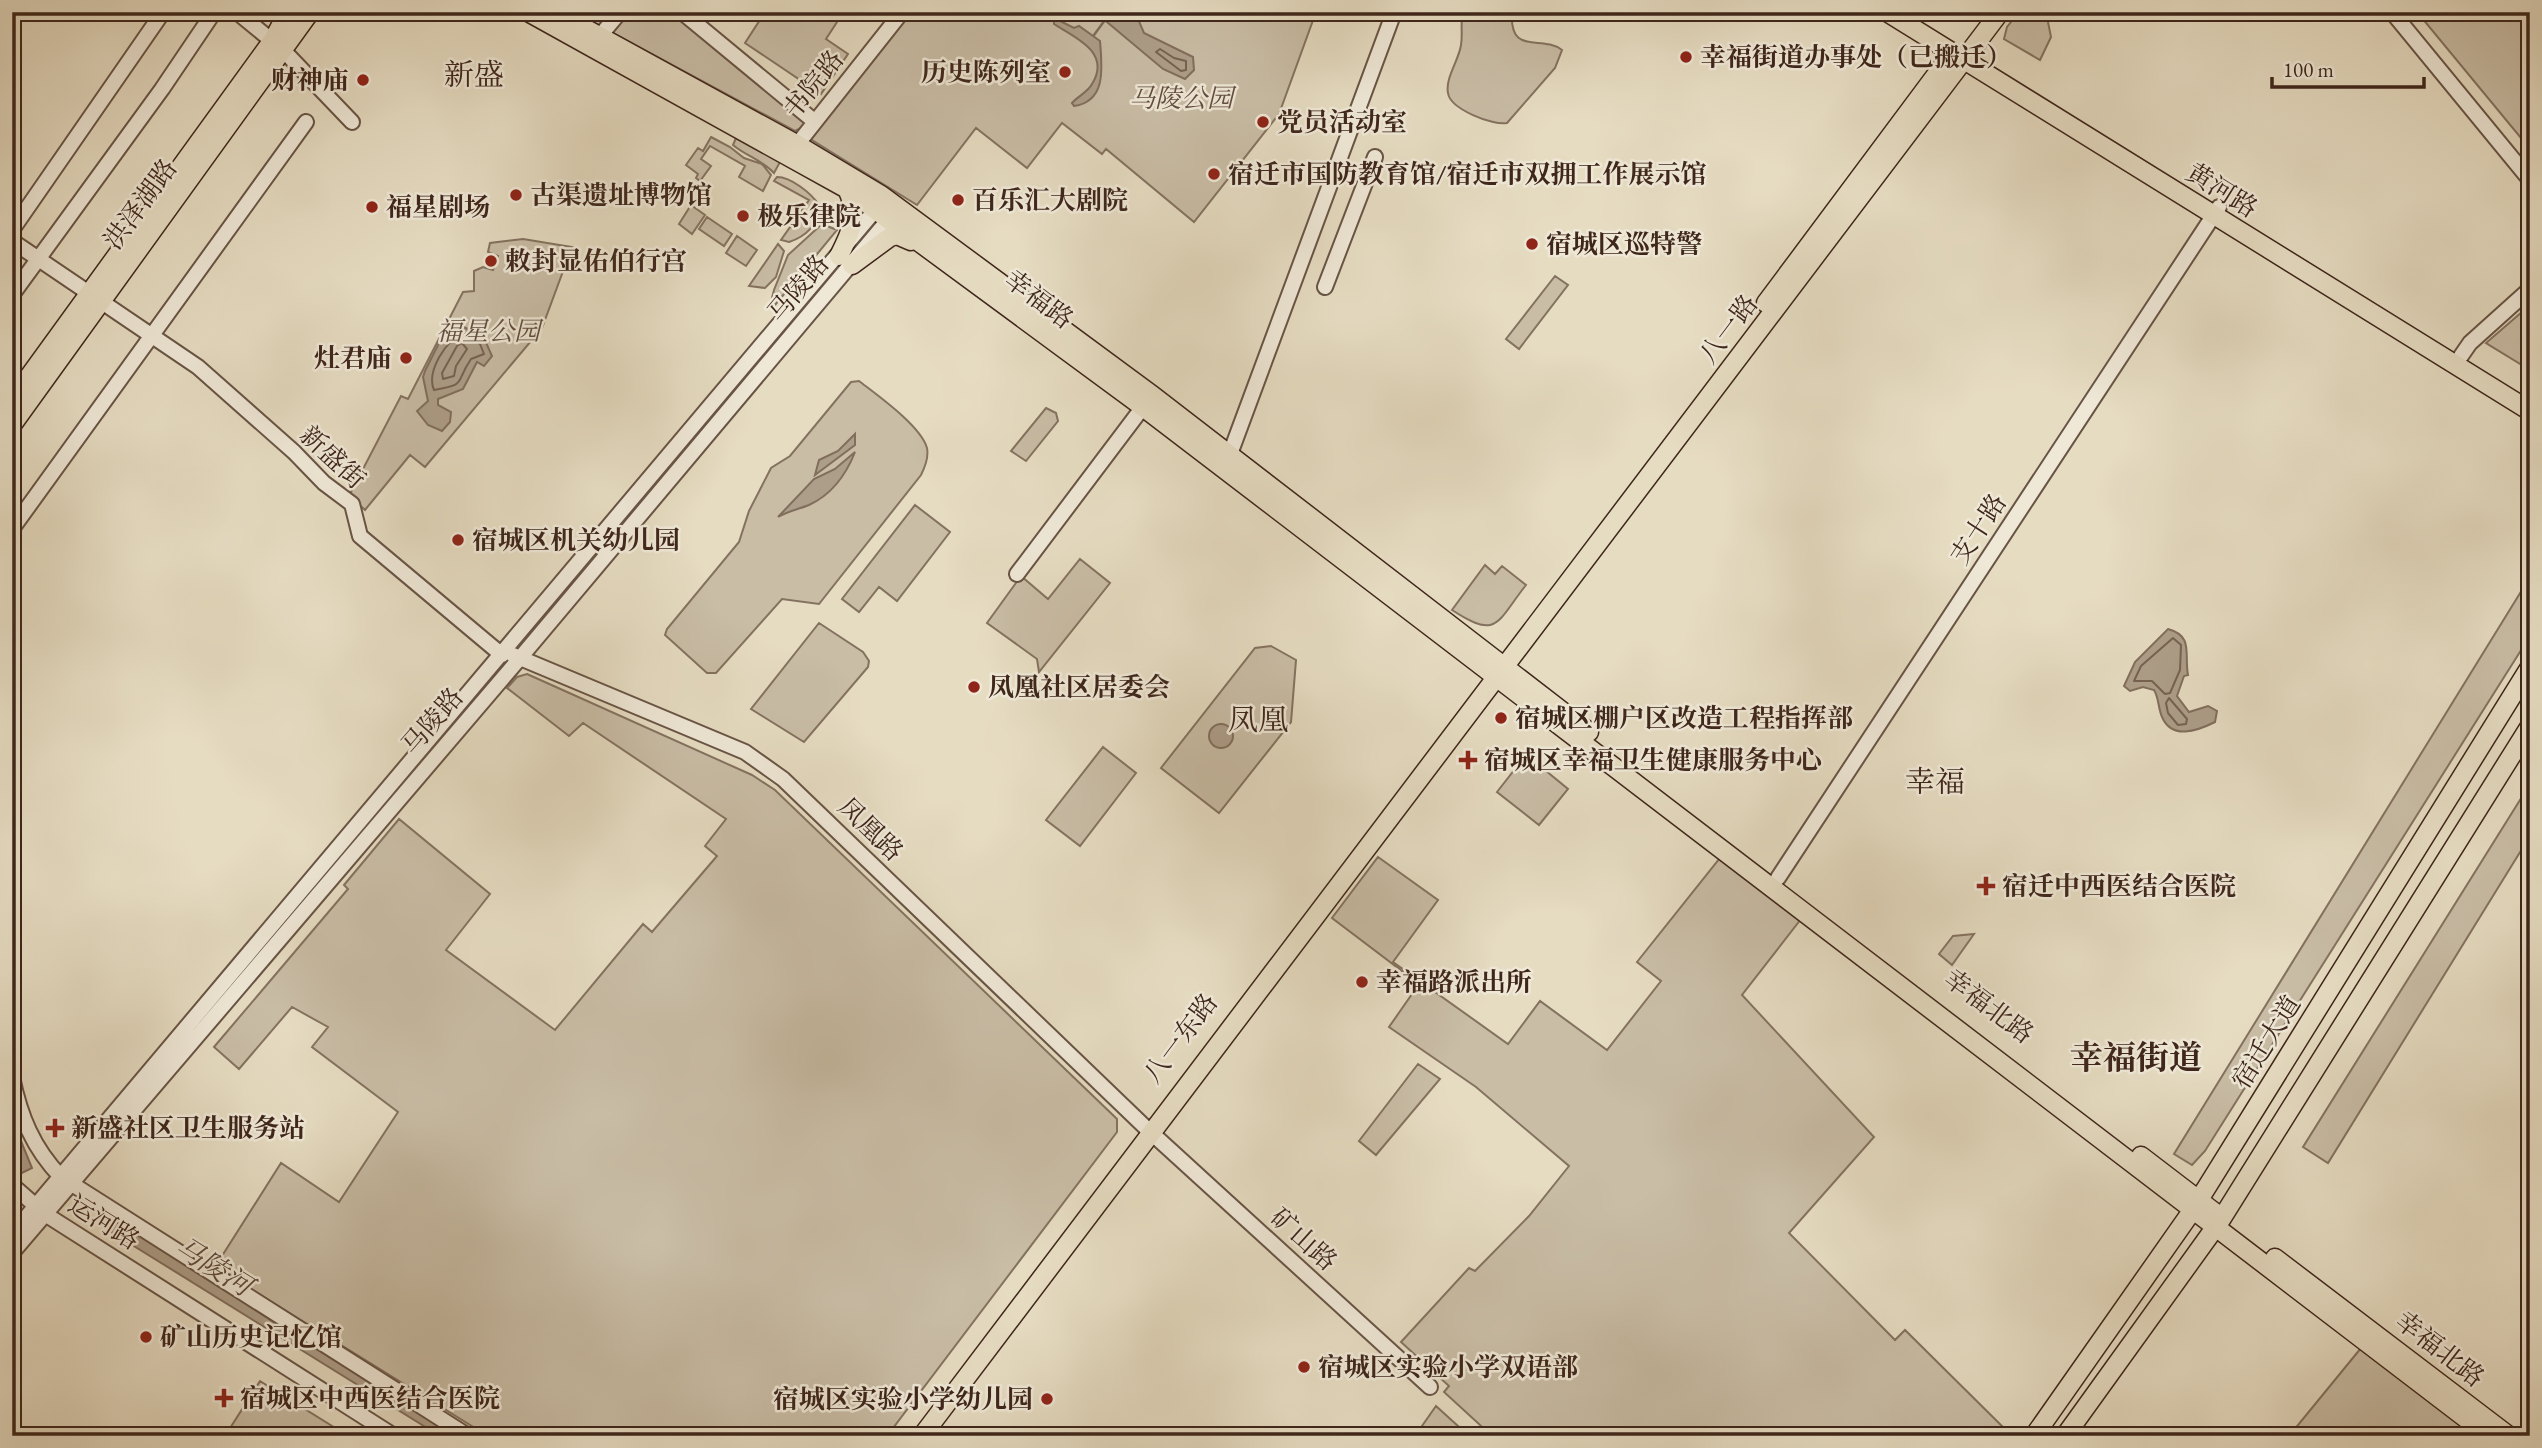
<svg xmlns="http://www.w3.org/2000/svg" width="2542" height="1448" viewBox="0 0 2542 1448" font-family="'EB Garamond','Noto Serif SC',serif">
  <style>
    .green { fill: #c9bda6; stroke: #847260; stroke-width: 2 }
    .water { fill: #ad9e89; stroke: #816e5d; stroke-width: 2 }
    .lines { fill: none; stroke-linecap: round; stroke-linejoin: round }
    .shore { stroke: #766252; stroke-width: 2 }
    .stream { stroke: #816e5d; stroke-width: 2.5 }
    .minor-casing { stroke: #685445; stroke-width: 18 }
    .major-casing { stroke: #3e261b; stroke-width: 21 }
    .minor { stroke: #efe8d7; stroke-width: 14 }
    .major { stroke: #e6dcc2; stroke-width: 18 }
    .poi-dot { fill: #8f2418; stroke: #efe8d7; stroke-width: 2.5 }
    .labels { text-anchor: middle; stroke-width: 5; stroke-linejoin: round; paint-order: stroke }
    .poi-label { font-size: 26px; font-weight: bold; fill: #3e261b; stroke: #efe8d7; text-anchor: start }
    .street-label { font-size: 26px; fill: #3e261b; stroke: #efe8d7 }
    .park-label { font-size: 26px; font-style: italic; fill: #614c3e; stroke: #efe8d7 }
    .water-label { font-size: 28px; font-style: italic; fill: #5f4a3c; stroke: #efe8d7 }
    .quarter-label { font-size: 30px; fill: #3e261b; stroke: #efe8d7 }
    .district-label { font-size: 33px; font-weight: bold; fill: #3e261b; stroke: #efe8d7 }
  </style>
  <rect width="100%" height="100%" fill="#e6dcc2"/>
  <filter id="stains"><feTurbulence type="fractalNoise" baseFrequency=".00286" numOctaves="4"/><feColorMatrix values="0 0 0 0 .2 0 0 0 0 .09 0 0 0 0 .02 0 0 0 .5 -.17"/></filter>
  <radialGradient id="worn" r=".72"><stop offset=".6" stop-color="#630" stop-opacity="0"/><stop offset="1" stop-color="#630" stop-opacity=".3"/></radialGradient>
  <!-- green -->
  <path class="green" d="M574 12H678L806 121 805 126 795 131Z
    M765 12H829L839 19 826 39 848 54 821 94 745 43Z
    M908 12H1316L1279 114 1194 222 1106 149 1102 154 1062 123 1027 168 976 128 917 205 812 140 810 134Z
    M1463 12H1512C1509 57 1542 34 1562 50L1555 68 1507 123C1493 126 1450 109 1448 93 1445 78 1459 60 1461 45 1463 34 1460 23 1463 12Z
    M2019 12H2046L2051 37 2040 60 2004 39 2007 27Z
    M2417 12H2530V149Z
    M711 137 730 147 744 158 762 164 771 175 763 191 739 177 745 166 710 146 701 159 711 166 700 181 696 178 698 174 686 165 698 148 703 151Z
    M736 138 780 162 774 173C762 160 746 156 733 145Z
    M777 177C791 177 811 193 819 205 821 223 805 237 789 242L781 240 809 200 774 181Z
    M691 205 705 215 692 234 679 224Z
    M707 217 732 234 724 246 699 229Z
    M822 224 837 230 775 305 772 298 774 290 788 255Z
    M737 236 757 250 746 266 726 253Z
    M523 239 572 247 542 328 425 467 410 455 365 510 351 497V492L401 396 408 399 463 292 474 291V271L483 267 493 270 498 256 488 252 490 243Z
    M778 244 784 251 776 277 765 288 749 286Z
    M1555 276 1568 285 1519 349 1506 339Z
    M2530 305V370L2486 343Z
    M859 381C877 395 921 426 927 448 929 458 925 467 921 475L819 604 782 599 716 673H707L665 635 667 629 739 542 749 511 771 468 790 456 851 382Z
    M1046 408 1056 413 1058 421 1026 461 1011 451Z
    M915 505 950 532 897 601 879 587 859 612 842 599Z
    M1080 559 1110 583 1039 672 1037 659 987 623 1021 576 1048 599Z
    M1485 565 1495 574 1502 566 1526 585C1496 623 1498 640 1452 610Z
    M2530 577V636L2205 1151 2192 1165 2174 1154Z
    M819 623 863 652 869 661 868 667 804 742 751 709Z
    M1271 646 1296 660 1291 722 1219 813 1161 768 1255 648Z
    M527 674 752 775 775 790 1117 1119V1132L887 1436H488L215 1267 281 1163 339 1202 398 1112 312 1047 328 1027 292 1007 239 1069 214 1047 348 889 344 885 399 819 490 894 446 950 555 1030 643 924 652 932 717 856 705 846 726 819 583 723 569 736 507 688 517 677Z
    M1103 747 1136 773 1080 846 1046 820Z
    M1519 764 1526 770 1530 766 1537 771 1540 766 1568 789 1539 825 1497 792Z
    M2530 784V836L2328 1163 2303 1147Z
    M1378 857 1438 900 1393 962 1508 1044 1540 1001 1607 1050 1661 981 1637 962 1720 858 1801 919 1742 995 1874 1137 1789 1233 1895 1340 1905 1330 2012 1436H1492L1444 1392 1449 1386 1401 1342 1469 1268 1475 1271 1529 1216 1569 1166 1476 1087 1389 1027 1419 984 1332 918Z
    M1974 934 1952 965 1939 954 1953 936Z
    M1418 1064 1440 1079 1376 1155 1359 1141Z
    M2361 1348 2476 1436H2289Z
    M260 1381 348 1436H225Z
    M1436 1406 1469 1436H1415Z"/>
  <!-- water -->
  <path class="water" d="M1095 12H1135L1144 33 1193 57 1194 70 1185 79 1163 69Z
    M1054 18 1074 28 1079 26 1100 41C1102 67 1107 101 1074 106L1072 103C1078 96 1088 92 1092 84 1112 52 1074 37 1054 24Z
    M462 326 484 338 492 356 484 366 477 362 463 389 438 399V405L451 412 450 422 442 431 428 425 417 411 428 401 423 377 425 371 443 335Z
    M855 434V445L815 475 819 460 838 451Z
    M855 452C846 475 833 494 809 505 799 509 788 511 778 517L814 479 835 469Z
    M2168 629C2194 636 2184 654 2188 675L2184 676 2177 696 2189 712 2208 706 2217 711 2215 722C2197 731 2172 740 2162 717 2158 708 2159 698 2154 690L2143 687 2130 691 2124 686 2135 662Z
    M1209 736a12 12 0 1 1 24 0a12 12 0 1 1-24 0Z
    M12 1119 32 1168 22 1173 12 1154Z
    M107 1215 460 1436H440L100 1225Z"/>
  <g class="lines">
    <!-- shore -->
    <path class="shore" d="M1160 49 1174 58 1186 61V70L1181 71 1156 52Z
      M464 333 480 344 484 354 471 359C454 384 468 384 434 390 426 372 446 339 464 333Z
      M462 343 467 349 456 366 454 376 443 379 442 373 457 346Z
      M2173 638 2181 645 2180 670 2170 693 2165 694 2152 681H2134L2141 666Z
      M2169 698 2187 719 2186 724 2178 725 2168 713 2166 703Z"/>
    <!-- stream -->
    <path class="stream" d="M1094 35 1105 20"/>
    <!-- minor casing -->
    <g class="minor-casing">
      <path id="minor" d="M237 12 283 50 352 122
        M682 12 814 121
        M2392 12 2530 180
        M594 43 620 12
        M792 151 902 12
        M12 230 163 12
        M12 241 198 367 294 452 324 483 352 504 360 536 502 655
        M1325 287 1375 157
        M12 295 162 89 214 12
        M2461 356 2470 343 2530 289
        M1230 454 1394 12
        M12 529 306 122
        M1017 574 1149 399
        M513 655 745 752 783 779 1145 1127 1430 1387
        M1778 878 2219 207
        M12 1077C20 1116 33 1148 61 1177L468 1436
        M12 1185 45 1214 394 1436
        M12 1234 882 202
        M12 1253 520 658 894 213"/>
    </g>
    <!-- major casing -->
    <g class="major-casing">
      <path id="major" d="M528 12 847 189 1143 407 2489 1436
        M555 12 796 144 881 195 1152 395 1589 732
        M1887 12 2530 411
        M839 256C851 232 860 215 847 189
        M852 265 890 237 897 235 911 241
        M1766 303 1942 67
        M12 400 273 40 288 12
        M12 425 310 12
        M2141 1156 2222 1218
        M2275 1258 2509 1436
        M922 1436 2000 12
        M2034 1436 2192 1211 2530 667
        M2065 1436 2222 1218 2530 726"/>
    </g>
    <!-- minor -->
    <use href="#minor" class="minor"/>
    <!-- major -->
    <use href="#major" class="major"/>
  </g>
  <!-- markers -->
  <g class="poi-dot">
    <circle cx="1686" cy="57" r="7"/>
    <circle cx="1065" cy="72" r="7"/>
    <circle cx="363" cy="80" r="7"/>
    <circle cx="1263" cy="122" r="7"/>
    <circle cx="1214" cy="174" r="7"/>
    <circle cx="516" cy="195" r="7"/>
    <circle cx="958" cy="200" r="7"/>
    <circle cx="372" cy="207" r="7"/>
    <circle cx="743" cy="216" r="7"/>
    <circle cx="1532" cy="244" r="7"/>
    <circle cx="491" cy="261" r="7"/>
    <circle cx="406" cy="358" r="7"/>
    <circle cx="458" cy="540" r="7"/>
    <circle cx="974" cy="687" r="7"/>
    <circle cx="1501" cy="718" r="7"/>
    <path d="M1464.5 749.5h7v7h7v7h-7v7h-7v-7h-7v-7h7z"/>
    <path d="M1982.5 875.5h7v7h7v7h-7v7h-7v-7h-7v-7h7z"/>
    <circle cx="1362" cy="982" r="7"/>
    <path d="M51.5 1117.5h7v7h7v7h-7v7h-7v-7h-7v-7h7z"/>
    <circle cx="146" cy="1337" r="7"/>
    <circle cx="1304" cy="1367" r="7"/>
    <path d="M220.5 1387.5h7v7h7v7h-7v7h-7v-7h-7v-7h7z"/>
    <circle cx="1047" cy="1399" r="7"/>
  </g>
  <g class="labels">
    <!-- poi labels -->
    <g class="poi-label">
      <text x="1700" y="66">幸福街道办事处（已搬迁）</text>
      <text x="1051" y="81" text-anchor="end">历史陈列室</text>
      <text x="349" y="89" text-anchor="end">财神庙</text>
      <text x="1277" y="131">党员活动室</text>
      <text x="1228" y="183">宿迁市国防教育馆/宿迁市双拥工作展示馆</text>
      <text x="530" y="204">古渠遗址博物馆</text>
      <text x="972" y="209">百乐汇大剧院</text>
      <text x="386" y="216">福星剧场</text>
      <text x="757" y="225">极乐律院</text>
      <text x="1546" y="253">宿城区巡特警</text>
      <text x="505" y="270">敕封显佑伯行宫</text>
      <text x="392" y="367" text-anchor="end">灶君庙</text>
      <text x="472" y="549">宿城区机关幼儿园</text>
      <text x="988" y="696">凤凰社区居委会</text>
      <text x="1515" y="727">宿城区棚户区改造工程指挥部</text>
      <text x="1484" y="769">宿城区幸福卫生健康服务中心</text>
      <text x="2002" y="895">宿迁中西医结合医院</text>
      <text x="1376" y="991">幸福路派出所</text>
      <text x="71" y="1137">新盛社区卫生服务站</text>
      <text x="160" y="1346">矿山历史记忆馆</text>
      <text x="1318" y="1376">宿城区实验小学双语部</text>
      <text x="240" y="1407">宿城区中西医结合医院</text>
      <text x="1033" y="1408" text-anchor="end">宿城区实验小学幼儿园</text>
    </g>
    <!-- street labels -->
    <g class="street-label">
      <text transform="translate(813 84) rotate(-51)" y="9">书院路</text>
      <text transform="translate(2222 190) rotate(32)" y="9">黄河路</text>
      <text transform="translate(140 204) rotate(-54)" y="9">洪泽湖路</text>
      <text transform="translate(798 288) rotate(-50)" y="9">马陵路</text>
      <text transform="translate(1039 299) rotate(37)" y="9">幸福路</text>
      <text transform="translate(1728 329) rotate(-53)" y="9">八一路</text>
      <text transform="translate(333 457) rotate(43)" y="9">新盛街</text>
      <text transform="translate(1978 529) rotate(-57)" y="9">支十路</text>
      <text transform="translate(432 721) rotate(-49)" y="9">马陵路</text>
      <text transform="translate(871 829) rotate(44)" y="9">凤凰路</text>
      <text transform="translate(1989 1006) rotate(37)" y="9">幸福北路</text>
      <text transform="translate(1180 1038) rotate(-53)" y="9">八一东路</text>
      <text transform="translate(2266 1042) rotate(-58)" y="9">宿迁大道</text>
      <text transform="translate(104 1222) rotate(32)" y="9">运河路</text>
      <text transform="translate(1304 1239) rotate(42)" y="9">矿山路</text>
      <text transform="translate(2440 1349) rotate(38)" y="9">幸福北路</text>
    </g>
    <!-- park labels -->
    <g class="park-label">
      <text x="1181" y="107">马陵公园</text>
      <text x="488" y="340">福星公园</text>
    </g>
    <!-- water labels -->
    <g class="water-label">
      <text transform="translate(214 1266) rotate(32)" y="10">马陵河</text>
    </g>
    <!-- quarter labels -->
    <g class="quarter-label">
      <text x="474" y="85">新盛</text>
      <text x="1258" y="730">凤凰</text>
      <text x="1935" y="792">幸福</text>
    </g>
    <!-- district labels -->
    <g class="district-label">
      <text x="2136" y="1069">幸福街道</text>
    </g>
  </g>
  <!-- margin -->
  <rect width="2542" height="1448" fill="none" stroke="#e6dcc2" stroke-width="42"/>
  <rect x="14" y="14" width="2514" height="1420" fill="none" stroke="#3e261b" stroke-width="3.5"/>
  <rect x="21" y="21" width="2500" height="1406" fill="none" stroke="#3e261b" stroke-width="2"/>
  <!-- scale -->
  <path d="M2272 77v10h152v-10" fill="none" stroke="#3e261b" stroke-width="3.5"/>
  <text x="2283" y="77" font-size="21" fill="#3e261b" stroke="#efe8d7" stroke-width="5" paint-order="stroke">100 m</text>
  <rect width="100%" height="100%" filter="url(#stains)"/>
  <rect width="100%" height="100%" fill="url(#worn)"/>
</svg>
